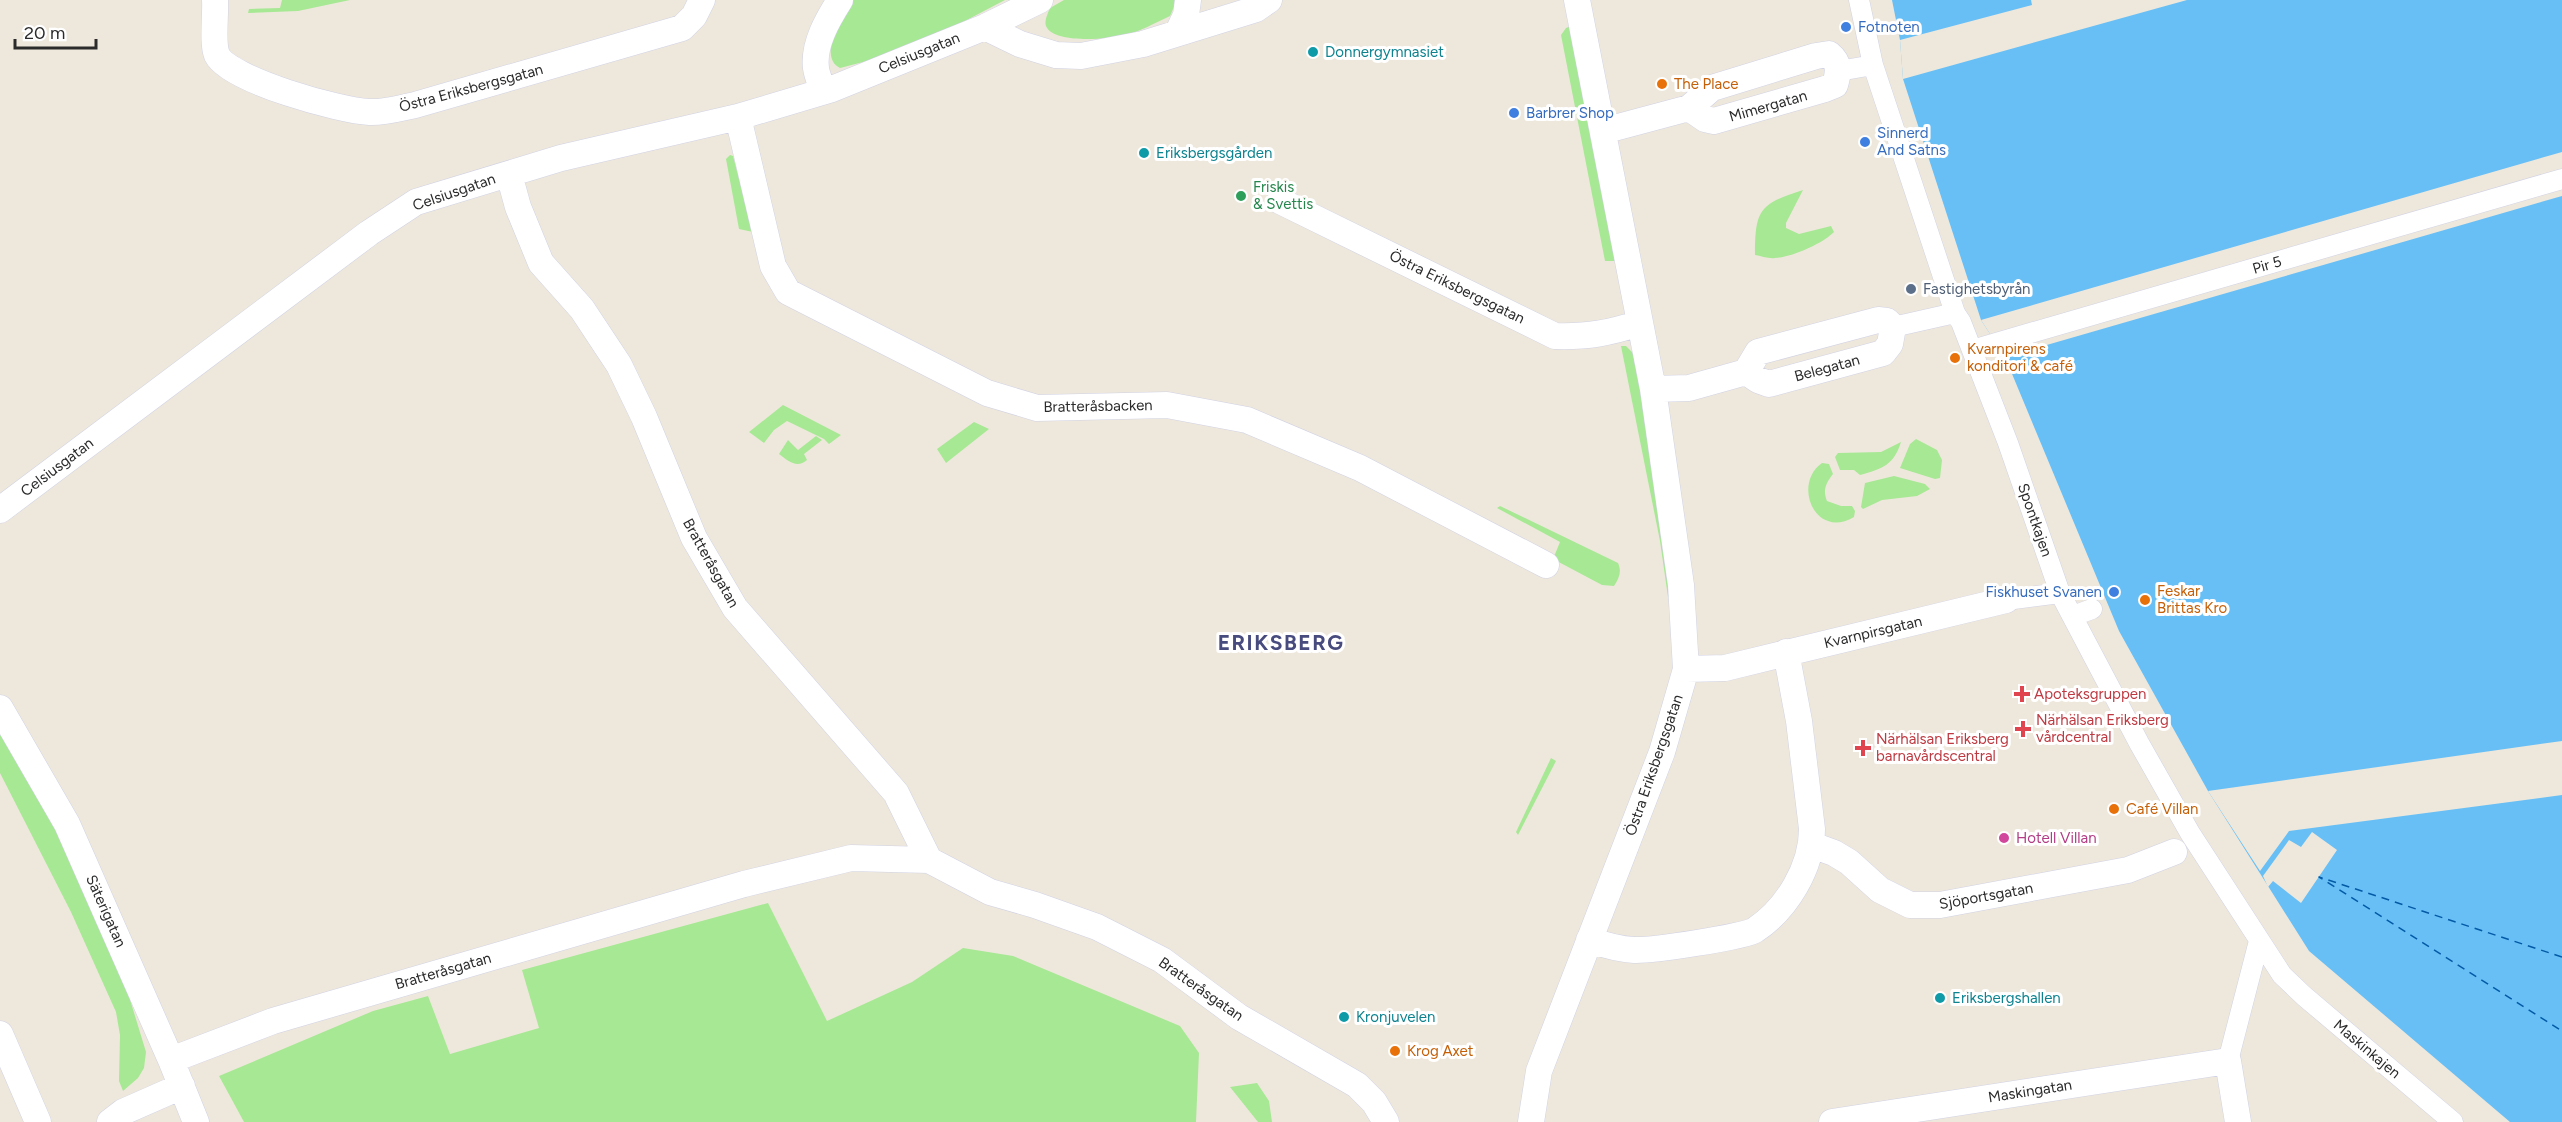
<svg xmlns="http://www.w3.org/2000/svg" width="2562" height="1122" viewBox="0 0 2562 1122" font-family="Figtree,sans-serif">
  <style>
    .green { fill: #a7e894 }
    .water { fill: #68bff6 }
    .pier { fill: #eee8dc }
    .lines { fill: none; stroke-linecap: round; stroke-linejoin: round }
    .ferry { stroke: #045aa5; stroke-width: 1.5; stroke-dasharray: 8 6; stroke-linecap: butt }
    .pedestrian-casing { stroke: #d1d2e4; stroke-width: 21 }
    .minor-casing { stroke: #d1d2e4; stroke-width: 27 }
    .pedestrian { stroke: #fff; stroke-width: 20 }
    .minor { stroke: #fff; stroke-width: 26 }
    .shop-dot { fill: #3f7fe0; stroke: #fff; stroke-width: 2 }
    .culture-dot { fill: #0f9aa8; stroke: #fff; stroke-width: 2 }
    .food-dot { fill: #e8710a; stroke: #fff; stroke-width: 2 }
    .leisure-dot { fill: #2e9e5b; stroke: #fff; stroke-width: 2 }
    .service-dot { fill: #5c6f8a; stroke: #fff; stroke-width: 2 }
    .health-dot { fill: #e0444e; stroke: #fff; stroke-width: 2 }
    .hotel-dot { fill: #d1479c; stroke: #fff; stroke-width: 2 }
    .labels { text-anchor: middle; stroke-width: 6; stroke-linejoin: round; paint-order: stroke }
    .shop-label { font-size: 15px; fill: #366cbe; stroke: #fff; text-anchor: start }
    .culture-label { font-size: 15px; fill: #0d838f; stroke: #fff; text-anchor: start }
    .street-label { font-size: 15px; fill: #2b2b2b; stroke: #fff }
    .food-label { font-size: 15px; fill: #c56008; stroke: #fff; text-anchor: start }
    .leisure-label { font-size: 15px; fill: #27864d; stroke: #fff; text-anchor: start }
    .service-label { font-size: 15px; fill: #4e5e75; stroke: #fff; text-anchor: start }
    .health-label { font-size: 15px; fill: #be3a42; stroke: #fff; text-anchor: start }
    .hotel-label { font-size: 15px; fill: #b23c85; stroke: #fff; text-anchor: start }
    .district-label { font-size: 21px; font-weight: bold; letter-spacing: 1.5px; fill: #484b7e; stroke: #fff }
  </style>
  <rect width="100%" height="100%" fill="#eee8dc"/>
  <!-- green -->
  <path class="green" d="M282 0H350L298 11 248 13 249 9 280 8Z
    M847 0H1005L940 34 894 54 840 68C818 58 841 16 847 0Z
    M1064 0H1177L1170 16C1155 23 1139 32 1122 36 1107 39 1053 44 1046 26 1044 21 1048 13 1050 8Z
    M1571 26 1615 261H1605L1561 35 1566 28Z
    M730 155 733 156 753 232 739 229 726 159Z
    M1803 190 1786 223V228L1799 234 1831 226 1834 232C1822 244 1792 257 1775 258 1769 259 1761 256 1755 255 1755 209 1760 204 1803 190Z
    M1621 346H1626L1635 355 1665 513 1671 598 1668 597 1660 541Z
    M783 405 841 435 829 444 824 439 787 421 774 430 764 443 749 432Z
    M974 422 989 429 946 463 937 449Z
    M816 436 822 440 804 454 807 460C797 469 788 461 779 454L788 440 798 450Z
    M1916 439 1937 450 1942 460 1940 478 1935 479 1900 468 1910 444Z
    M1901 442C1894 465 1882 469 1860 475L1854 470H1840L1835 457 1838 453 1881 452Z
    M1822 463 1829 464 1833 474C1827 482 1822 489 1827 501L1841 506H1852L1855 511 1854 517C1815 540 1792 484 1822 463Z
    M1894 476 1925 484 1930 489 1917 496 1882 500 1863 509 1861 507 1865 483Z
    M1500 506 1618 563C1622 572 1619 578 1614 586L1602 585 1553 559 1560 542 1497 508Z
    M0 729 58 830 124 980 146 1052 144 1068 138 1078 123 1091 119 1081 120 1035 116 1012 71 912 0 773Z
    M1551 758 1556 761 1518 835 1516 832Z
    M768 903 827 1021 912 982 963 948 1013 956 1180 1026 1199 1053 1196 1122H244L219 1076 373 1011 428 996 450 1054 539 1028 522 970Z
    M1257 1083 1269 1101 1272 1122H1258L1230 1087Z"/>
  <!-- water -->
  <path class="water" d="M1892 0H2562V1122H2510L2309 951 2208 791 2119 631 2005 357 1981 320 1903 79 1900 40Z"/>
  <!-- pier -->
  <path class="pier" d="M2031 0H2187L1903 79 1900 40 2032 5Z
    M2562 152V196L2005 357 1981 320Z
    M2562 741V795L2289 831 2260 871 2208 791Z
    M2312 832 2337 850 2301 903 2273 881 2268 887 2263 876 2289 840 2301 847Z"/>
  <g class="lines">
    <!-- ferry -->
    <path class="ferry" d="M2562 957 2319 877 2562 1031"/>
    <!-- pedestrian casing -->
    <g class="pedestrian-casing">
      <path id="pedestrian" d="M1859 0 1873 65 1955 313 1961 322 2008 443 2060 593 2139 743 2190 833 2282 975 2304 996 2453 1122
        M1839 71 1873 65
        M1893 327 1955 313
        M1972 350 2562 179
        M2006 600 2060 593
        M2073 616 2092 609
        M2228 1061 2259 941"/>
    </g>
    <!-- minor casing -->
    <g class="minor-casing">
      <path id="minor" d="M215 0C216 13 212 44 217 55 229 80 341 111 369 112 384 113 400 108 415 105L682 28 694 16 702 0
        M985 27 1020 44 1056 55 1081 56 1143 44 1256 9 1269 0
        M1178 32 1186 15 1188 0
        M823 91C821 84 817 76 816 68 813 44 828 19 840 0
        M738 117 773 266 788 292 987 393 1037 408 1167 405 1247 420 1360 468 1546 565
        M1603 131 1689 108 1712 88 1816 56 1829 54C1840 63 1839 71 1835 85L1825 89 1714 121 1705 119 1689 108
        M509 174 518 207 541 263 582 309 619 365 644 417 694 538 735 608 896 793 929 860
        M1280 201 1555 336C1588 337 1609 333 1640 323
        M1653 389 1689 388 1746 372 1758 352 1878 320 1887 321 1893 327 1890 344 1883 353 1769 384 1758 380 1746 372
        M0 510 369 233 416 202 561 158 738 117 832 89 985 27 1040 0
        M1686 669 1725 668 2006 600
        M0 708 67 824 171 1060 196 1122
        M1812 845 1834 853 1849 862 1880 890 1910 905H1940L2128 870 2174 852
        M1589 940C1604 945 1618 949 1634 950 1649 951 1745 937 1755 930 1787 909 1812 867 1812 829L1799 721 1786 652
        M0 1034 38 1122
        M171 1060 273 1021 744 884 851 858 929 860 990 892 1035 905 1097 927 1162 960 1239 1017 1357 1085 1374 1102 1386 1122
        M110 1122 123 1112 182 1086
        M1531 1122 1539 1071 1662 752 1686 669 1681 585 1653 389 1577 0
        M1832 1122 2228 1061 2238 1122"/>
    </g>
    <!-- pedestrian -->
    <use href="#pedestrian" class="pedestrian"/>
    <!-- minor -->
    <use href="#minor" class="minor"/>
  </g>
  <!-- markers -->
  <g class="shop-dot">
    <circle cx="1846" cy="27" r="6"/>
    <circle cx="1514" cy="113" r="6"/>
    <circle cx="1865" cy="142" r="6"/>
    <circle cx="2114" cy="592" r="6"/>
  </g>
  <g class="culture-dot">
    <circle cx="1313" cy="52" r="6"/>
    <circle cx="1144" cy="153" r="6"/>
    <circle cx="1940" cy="998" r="6"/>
    <circle cx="1344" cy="1017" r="6"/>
  </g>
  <g class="food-dot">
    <circle cx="1662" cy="84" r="6"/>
    <circle cx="1955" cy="358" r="6"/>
    <circle cx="2145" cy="600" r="6"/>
    <circle cx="2114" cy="809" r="6"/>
    <circle cx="1395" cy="1051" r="6"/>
  </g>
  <circle class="leisure-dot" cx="1241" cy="196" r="6"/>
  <circle class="service-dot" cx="1911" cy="289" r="6"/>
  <g class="health-dot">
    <path d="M2019 685h6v6h6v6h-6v6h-6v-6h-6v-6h6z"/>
    <path d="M2020 720h6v6h6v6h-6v6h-6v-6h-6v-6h6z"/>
    <path d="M1860 739h6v6h6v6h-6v6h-6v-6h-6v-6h6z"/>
  </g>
  <circle class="hotel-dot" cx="2004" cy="838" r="6"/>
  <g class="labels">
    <!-- shop labels -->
    <g class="shop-label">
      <text x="1858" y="32">Fotnoten</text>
      <text x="1526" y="118">Barbrer Shop</text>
      <text x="1877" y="138">Sinnerd<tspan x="1877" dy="17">And Satns</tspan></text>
      <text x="2102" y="597" text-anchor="end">Fiskhuset Svanen</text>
    </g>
    <!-- culture labels -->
    <g class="culture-label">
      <text x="1325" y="57">Donnergymnasiet</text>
      <text x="1156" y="158">Eriksbergsgården</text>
      <text x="1952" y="1003">Eriksbergshallen</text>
      <text x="1356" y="1022">Kronjuvelen</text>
    </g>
    <!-- street labels -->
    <g class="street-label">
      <text transform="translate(919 53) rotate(-22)" y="5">Celsiusgatan</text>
      <text transform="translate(471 88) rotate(-15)" y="5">Östra Eriksbergsgatan</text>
      <text transform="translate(1768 106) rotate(-16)" y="5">Mimergatan</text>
      <text transform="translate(454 192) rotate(-19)" y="5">Celsiusgatan</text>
      <text transform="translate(2267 265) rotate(-16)" y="5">Pir 5</text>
      <text transform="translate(1457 287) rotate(26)" y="5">Östra Eriksbergsgatan</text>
      <text transform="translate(1827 368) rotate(-15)" y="5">Belegatan</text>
      <text transform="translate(1098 406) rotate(-1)" y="5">Bratteråsbacken</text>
      <text transform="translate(57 467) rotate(-37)" y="5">Celsiusgatan</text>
      <text transform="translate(2035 520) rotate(71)" y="5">Spontkajen</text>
      <text transform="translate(711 563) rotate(61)" y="5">Bratteråsgatan</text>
      <text transform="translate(1873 632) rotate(-13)" y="5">Kvarnpirsgatan</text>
      <text transform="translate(1654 765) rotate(-71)" y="5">Östra Eriksbergsgatan</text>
      <text transform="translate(1986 896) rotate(-10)" y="5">Sjöportsgatan</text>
      <text transform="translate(106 911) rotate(66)" y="5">Säterigatan</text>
      <text transform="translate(443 971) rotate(-16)" y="5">Bratteråsgatan</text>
      <text transform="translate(1201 989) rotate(35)" y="5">Bratteråsgatan</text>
      <text transform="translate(2367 1049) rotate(40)" y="5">Maskinkajen</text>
      <text transform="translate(2030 1091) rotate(-9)" y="5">Maskingatan</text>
    </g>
    <!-- food labels -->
    <g class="food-label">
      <text x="1674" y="89">The Place</text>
      <text x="1967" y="354">Kvarnpirens<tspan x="1967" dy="17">konditori &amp; café</tspan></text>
      <text x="2157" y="596">Feskar<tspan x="2157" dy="17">Brittas Kro</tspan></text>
      <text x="2126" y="814">Café Villan</text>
      <text x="1407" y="1056">Krog Axet</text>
    </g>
    <!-- leisure labels -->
    <g class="leisure-label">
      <text x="1253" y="192">Friskis<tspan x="1253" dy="17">&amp; Svettis</tspan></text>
    </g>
    <!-- service labels -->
    <g class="service-label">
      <text x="1923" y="294">Fastighetsbyrån</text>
    </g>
    <!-- health labels -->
    <g class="health-label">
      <text x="2034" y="699">Apoteksgruppen</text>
      <text x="2036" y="725">Närhälsan Eriksberg<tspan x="2036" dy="17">vårdcentral</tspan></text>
      <text x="1876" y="744">Närhälsan Eriksberg<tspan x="1876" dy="17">barnavårdscentral</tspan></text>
    </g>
    <!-- hotel labels -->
    <g class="hotel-label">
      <text x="2016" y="843">Hotell Villan</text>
    </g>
    <!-- district labels -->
    <g class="district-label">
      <text x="1281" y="650">ERIKSBERG</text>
    </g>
  </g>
  <!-- scale -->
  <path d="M15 39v9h81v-9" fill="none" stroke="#2b2b2b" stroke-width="3"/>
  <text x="24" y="39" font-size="18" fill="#2b2b2b" stroke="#ffffff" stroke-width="4.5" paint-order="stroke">20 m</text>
</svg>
